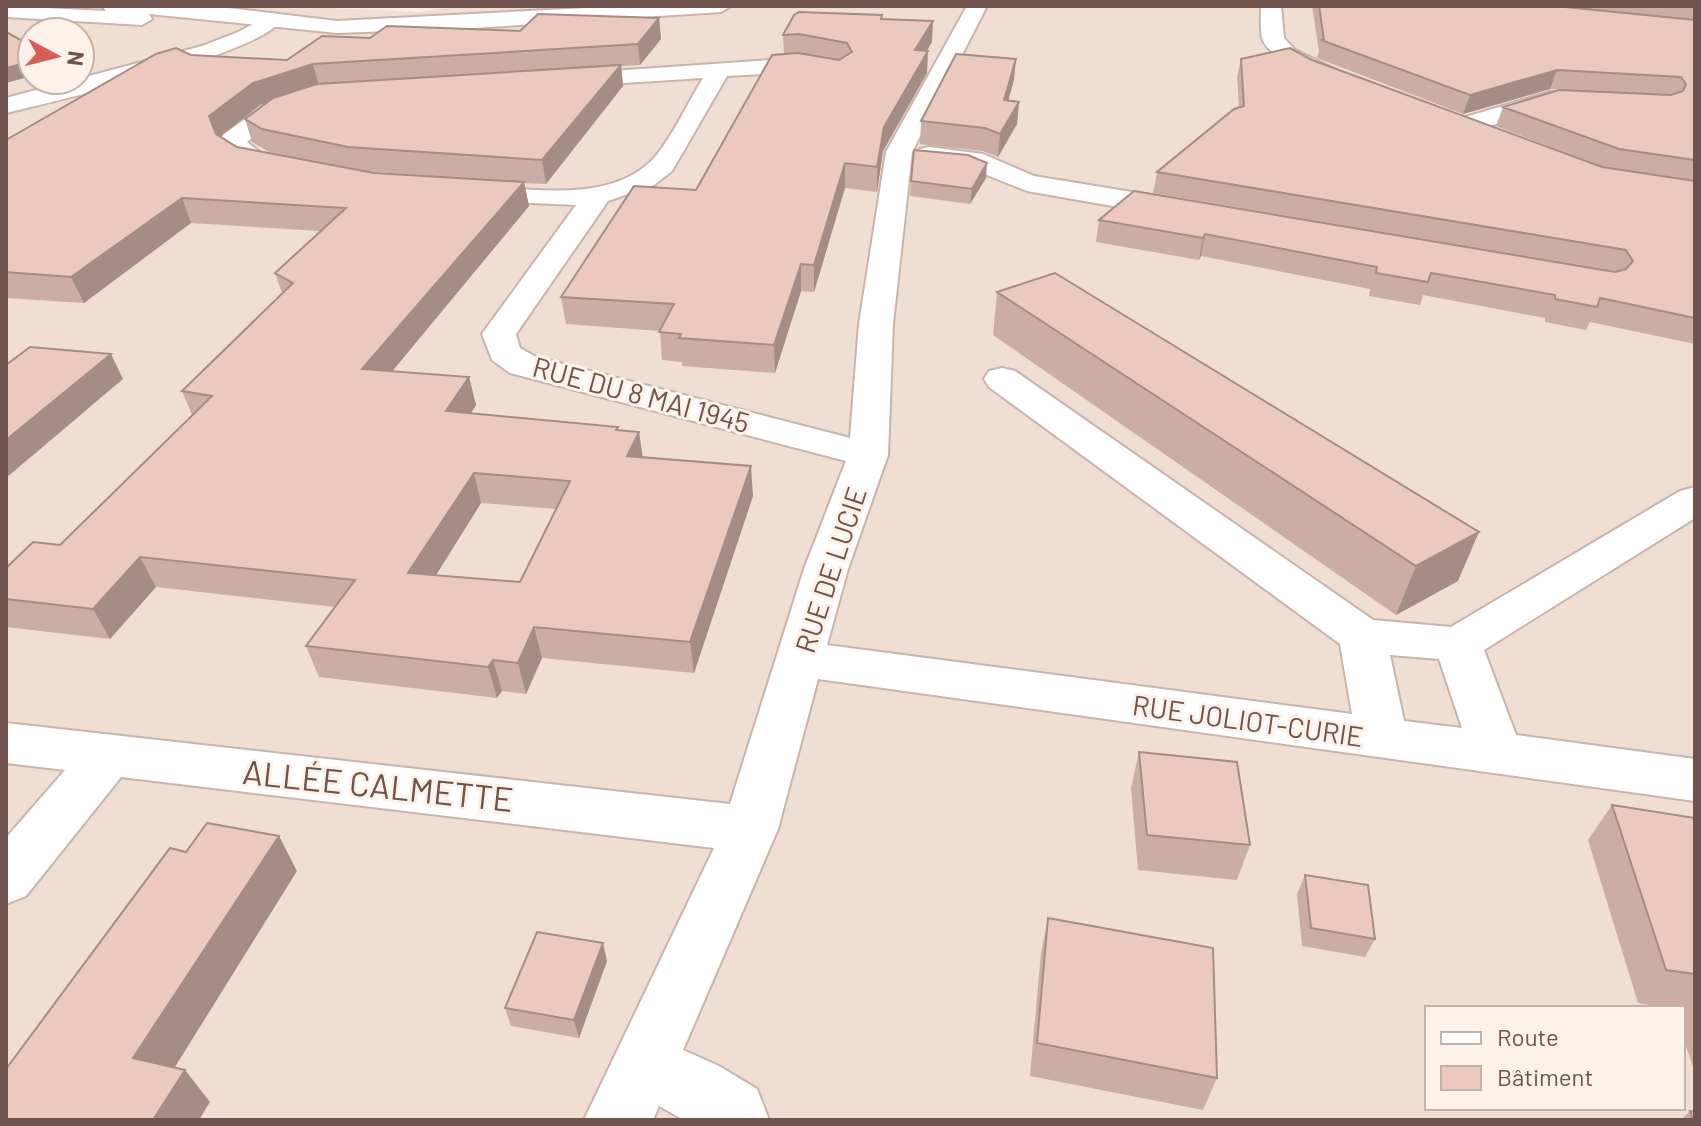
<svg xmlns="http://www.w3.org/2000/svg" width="1701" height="1126" viewBox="0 0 1701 1126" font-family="Barlow,sans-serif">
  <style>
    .residential { fill: #f0ded3; fill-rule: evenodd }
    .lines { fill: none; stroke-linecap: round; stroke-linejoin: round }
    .minor-casing { stroke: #c9b4ab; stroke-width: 4 }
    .tertiary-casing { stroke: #c9b4ab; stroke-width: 4 }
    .minor { fill: #fff; fill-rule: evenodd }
    .tertiary { fill: #fff; fill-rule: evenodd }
    .wall { fill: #cbada3; fill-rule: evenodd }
    .shaded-wall { fill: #a58d85 }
    .building { fill: #ecc9be; stroke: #a58d85; stroke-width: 2; fill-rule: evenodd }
    .labels { text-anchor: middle; stroke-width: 6; stroke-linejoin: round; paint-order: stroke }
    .street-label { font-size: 28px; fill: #6f534c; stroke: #fdf2e9 }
    .near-street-label { font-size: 34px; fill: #6f534c; stroke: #fdf2e9 }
  </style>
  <rect width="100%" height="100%" fill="#f9ede3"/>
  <!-- residential -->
  <path class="residential" d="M6 6H283L421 12 453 6H1695V1120H6ZM32 32H80V80H32ZM1427 1008H1683V1108H1427Z"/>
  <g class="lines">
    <!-- minor casing -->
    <g class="minor-casing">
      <path id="minor" d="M967 6H987L912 152 893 324 888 455 848 569 827 645 1352 714 1340 644 989 387 984 379 989 371 1002 368 1015 371 1373 620 1451 627 1680 491 1695 487V518L1484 650 1516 735 1695 759V801L818 679 778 829 683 1050 719 1066 757 1089 769 1120H684L659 1106 653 1120H584L714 848 121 777 26 896 6 904V838L65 770 6 763V723L730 804 804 569 846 461 510 373 492 360 482 334 576 205 467 200 457 198 453 192 457 186 467 184C524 188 611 206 655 157 674 134 687 104 703 78L561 87 553 85 549 80 553 75 799 58 832 64 836 69 832 74 824 76 799 72 727 76 672 171 654 185 608 201 516 334 520 348 536 357 850 438 859 324 886 152ZM1390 655 1439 659 1462 728 1404 721Z
        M1261 6H1281L1284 38 1295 50 1340 72 1344 77 1340 82C1321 87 1268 58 1262 38 1260 28 1261 16 1261 6Z
        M272 14 279 16 282 20C255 56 58 100 6 113V98L202 46 238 32Z
        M1550 92 1567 94 1570 99 1567 104 1461 134 1452 131 1448 126 1452 121Z
        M302 93 311 95 314 100 311 105 279 118 247 142 265 156 294 162 298 168 294 174C270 180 225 167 220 140L224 134 261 108Z
        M929 147 983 154 1034 176 1181 200 1191 203 1195 209 1191 215 1181 218 1027 191 967 167 920 161 916 155 920 149Z"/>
    </g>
    <!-- tertiary casing -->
    <g class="tertiary-casing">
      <path id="tertiary" d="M6 6 106 11 102 6H212L337 21 625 6H731L721 12 474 28 337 33 149 14 152 19 142 25 6 17Z"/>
    </g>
    <!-- minor -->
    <use href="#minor" class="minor"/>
    <!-- tertiary -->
    <use href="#tertiary" class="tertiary"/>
  </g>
  <!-- wall -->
  <path class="wall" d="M1312 6H1695V344L1590 322 1586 330 1545 322V318L1423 295 1420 305 1369 296 1370 289 1201 256 1199 260 1096 242 1099 220 1616 272 1153 193 1157 172 1239 107 1237 77 1241 59 1312 60 1606 168 1496 126 1503 107 1589 91 1550 89 1463 114 1317 58 1319 51Z
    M659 18 661 39 640 65 621 66 623 86 546 184 524 183 529 206 392 371 469 377 476 405 471 413 618 427V430L639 432 643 457 753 496 694 673 542 658 526 694 502 691 497 698 319 677 306 646 335 607 156 587 110 639 6 627V568L60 545 192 415 182 391 282 293 275 273 320 231 191 223 84 303 6 298V140L191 55 287 60 370 38 520 31ZM267 103 245 119 252 142 269 152 301 159 237 147 220 137 260 105ZM364 171 457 178 374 173ZM481 503 556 509 520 582 436 575Z
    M882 19 932 42 927 51V73L883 151 877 192 845 188 814 292 801 291 775 373 682 366V362L662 360 660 331 566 324 561 297 696 190 784 54 783 35Z
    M1014 80 1008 101 1019 102 1017 124 998 157 983 151 920 144 921 121Z
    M986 178 970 204 910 196 911 181Z
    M997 292 1458 581 1396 615 993 335Z
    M1139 752 1250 845 1237 880 1138 870 1131 788Z
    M1612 805 1695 818V1073L1683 1037V1008H1665L1638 1003 1588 840Z
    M1305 875 1375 939 1365 957 1302 946 1297 894Z
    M1048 918 1217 1078 1203 1110 1030 1076 1041 953Z
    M607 961 579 1038 511 1026 505 1008Z
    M1690 1111 1695 1120H1681Z"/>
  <!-- shaded-wall -->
  <path class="shaded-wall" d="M659 18 661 39 640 65 638 44Z
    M933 21 932 42 914 71 915 50Z
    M928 51 927 73 883 151 877 192V167L884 127Z
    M1016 59 1014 80 1002 122 1004 100Z
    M32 61V76L6 83V68Z
    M313 64 319 86 260 105 217 139 209 116 253 83Z
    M621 65 623 86 546 184 542 160Z
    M1557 70 1550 89 1463 114 1470 95Z
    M1019 102 1017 124 998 157 1000 134Z
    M845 163V188L814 292V265Z
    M987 163 986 178 970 204 972 189Z
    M524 182 529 206 371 397 362 369Z
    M182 198 191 223 84 303 71 277Z
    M1205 234 1201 256 1199 260 1203 238Z
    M801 264V291L775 373 774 345Z
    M111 354 123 379 6 478V440Z
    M469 377 476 405 454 440 446 411Z
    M639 432 643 461 627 456Z
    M751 466 753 496 694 673 690 642Z
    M474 473 481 503 418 604 408 573Z
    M1479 532 1458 581 1396 615 1416 566Z
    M140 557 156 587 110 639 93 609Z
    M534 627 542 658 526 694 518 663Z
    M493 660 502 691 497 698 488 667Z
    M279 836 297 871 160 1091 133 1058Z
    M603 943 607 961 579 1038 574 1020Z
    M185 1070 210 1102 199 1120H153Z"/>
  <!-- building -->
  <path class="building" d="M1319 6H1555L1695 20V160L1619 149 1503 107 1559 90 1671 95 1683 91 1686 84 1681 77 1557 70 1470 95 1321 40H1324Z
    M799 12 882 15 881 19 933 21 915 50 928 51 884 127 877 167 845 163 814 265 801 264 774 345 679 338 681 334 659 332 674 304 561 297 634 186 696 190 772 55 798 53 839 60 852 52 847 43 799 34 783 35 794 15Z
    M538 14 659 18 638 44 313 64 253 83 209 116 216 134 237 147 374 173 524 182 362 369 469 377 446 411 618 427 616 430 639 432 627 456 751 466 690 642 534 627 518 663 493 660 488 667 306 646 355 580 140 557 93 609 6 599V568L33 542 60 545 212 396 182 391 293 283 275 273 346 208 182 198 71 277 6 272V140L156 54 176 48 191 55 287 60 322 36 370 38 387 26 520 31ZM474 473 570 481 520 582 408 573Z
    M6 32 32 46V61L6 68Z
    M1290 48 1312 60 1602 167 1695 181V318L1600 298 1597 307 1555 299V295L1431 273 1428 282 1376 273 1377 267 1205 234 1203 238 1099 220 1134 191 1615 272 1626 269 1633 261 1626 250 1157 172 1234 109 1244 106 1241 59Z
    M956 54 1016 59 1004 100 1019 102 1000 134 985 128 921 121Z
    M621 65 542 160 348 147 262 129 245 119 273 98 317 84Z
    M914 150 968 155 987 163 972 189 911 181Z
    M1055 273 1479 532 1416 566 997 292Z
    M30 347 111 354 6 440V365Z
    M1139 752 1237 762 1250 845 1147 835Z
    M1612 805 1695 818V974L1666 970Z
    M207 823 279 836 133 1058 185 1070 153 1120H6V1069L170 848 186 852Z
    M1305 875 1368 885 1375 939 1311 928Z
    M1048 918 1213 948 1217 1078 1037 1043Z
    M537 932 603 943 574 1020 505 1008Z
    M1690 1111 1695 1112V1120H1693Z"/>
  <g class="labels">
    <!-- street labels -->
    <g class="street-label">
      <text transform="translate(641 395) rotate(15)" y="10">RUE DU 8 MAI 1945</text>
      <text transform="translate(831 570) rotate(-72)" y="10">RUE DE LUCIE</text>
      <text transform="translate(1248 721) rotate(8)" y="10">RUE JOLIOT-CURIE</text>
    </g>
    <!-- near-street labels -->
    <g class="near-street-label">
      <text transform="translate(378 786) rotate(6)" y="12">ALLÉE CALMETTE</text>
    </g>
  </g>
  <!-- border -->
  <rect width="1701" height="1126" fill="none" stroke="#6f534c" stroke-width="16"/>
  <!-- legend -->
  <rect x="1425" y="1006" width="260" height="104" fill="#fdf2e9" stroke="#c4b2aa" stroke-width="2"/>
  <rect x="1441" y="1032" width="40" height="12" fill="#ffffff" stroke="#c4b2aa" stroke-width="2"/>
  <text x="1497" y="1046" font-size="24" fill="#6f534c">Route</text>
  <rect x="1441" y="1066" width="40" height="24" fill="#ecc9be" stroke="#c4b2aa" stroke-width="2"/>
  <text x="1497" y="1086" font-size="24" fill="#6f534c">Bâtiment</text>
  <!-- north arrow -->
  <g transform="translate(56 56) rotate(97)"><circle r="38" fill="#fdf2e9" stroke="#c4b2aa" stroke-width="2"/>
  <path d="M0-6L14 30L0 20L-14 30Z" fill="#d75e55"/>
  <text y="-12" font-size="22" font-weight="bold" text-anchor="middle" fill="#6f534c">N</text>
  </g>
</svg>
